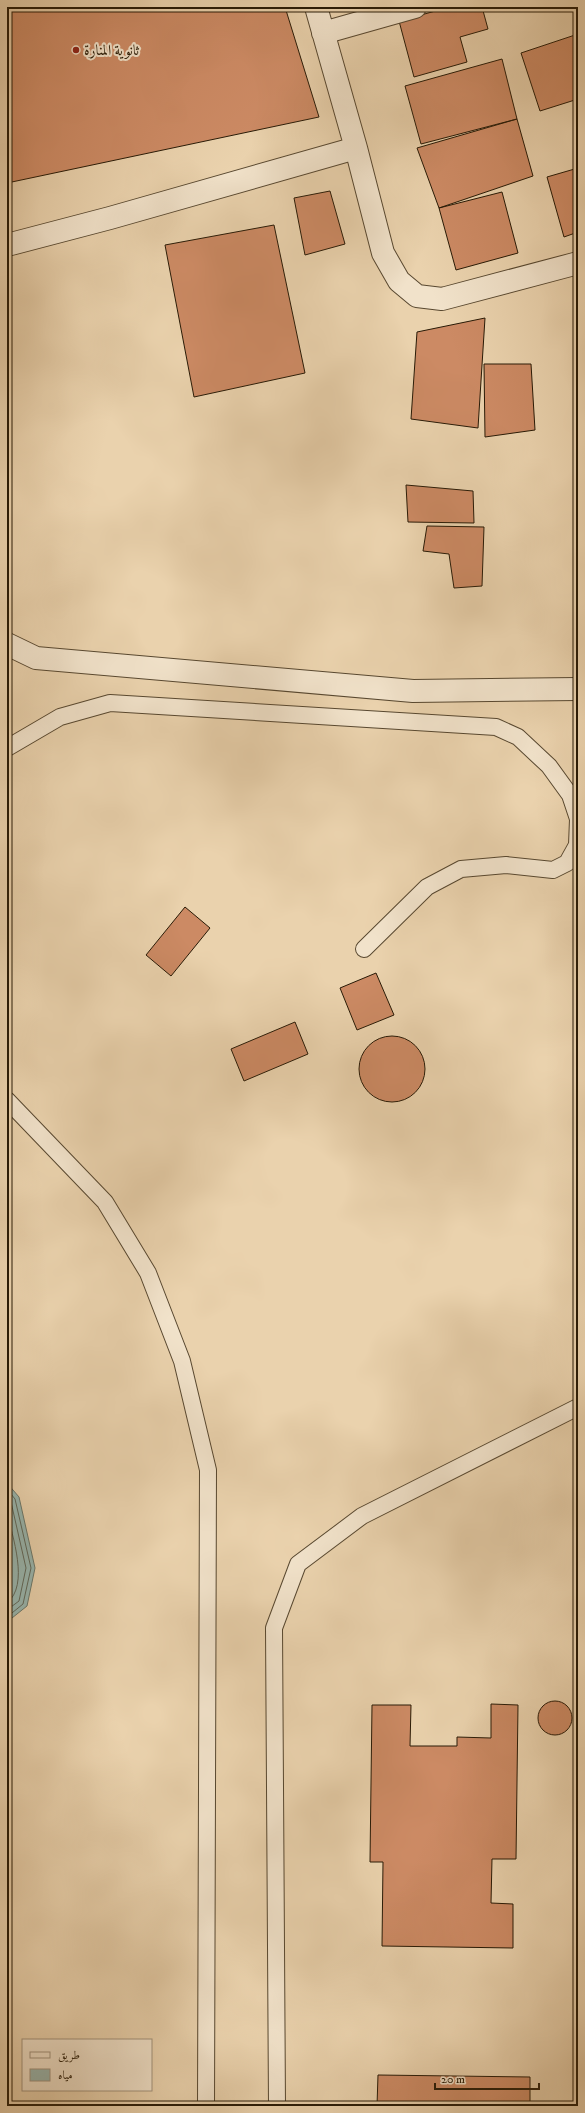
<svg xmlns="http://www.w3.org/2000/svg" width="585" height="2113" viewBox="0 0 585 2113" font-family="'IM FELL DW Pica',Amiri,serif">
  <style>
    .water { fill: #98b6af; stroke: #6b786b }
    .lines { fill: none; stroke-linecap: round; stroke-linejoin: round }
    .shore { stroke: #60685a; stroke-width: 1 }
    .building { fill: #cc8a64; stroke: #281a06 }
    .lane-casing { stroke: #584830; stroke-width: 18 }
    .street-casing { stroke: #584830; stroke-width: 24 }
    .lane { stroke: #f1e2ca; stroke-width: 16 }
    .street { stroke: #f1e2ca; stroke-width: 22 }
    .poi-dot { fill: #8f2418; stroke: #f1e2ca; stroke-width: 1.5 }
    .labels { text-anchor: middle; stroke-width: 4; stroke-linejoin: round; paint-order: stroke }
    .poi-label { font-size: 15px; fill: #281a06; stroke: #f1e2ca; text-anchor: start }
  </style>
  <rect width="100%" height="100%" fill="#ead2ad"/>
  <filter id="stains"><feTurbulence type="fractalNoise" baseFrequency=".005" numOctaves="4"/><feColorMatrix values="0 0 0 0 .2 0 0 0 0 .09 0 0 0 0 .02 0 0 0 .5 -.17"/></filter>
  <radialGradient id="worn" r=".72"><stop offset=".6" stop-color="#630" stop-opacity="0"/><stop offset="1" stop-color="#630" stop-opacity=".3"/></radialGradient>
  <!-- water -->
  <path class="water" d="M7 1483 19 1497 35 1568 27 1606 7 1622Z"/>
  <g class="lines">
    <!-- shore -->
    <path class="shore" d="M7 1489 15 1499 31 1568 23 1604 7 1617
      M7 1497 11 1502 26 1568 19 1601 7 1610
      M7 1512C12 1536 30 1585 7 1603"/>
  </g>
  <!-- building -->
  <path class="building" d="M7 7H285L319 117 7 183Z
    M450 7H482L488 29 460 37 467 62 414 77 399 21Z
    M578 34V99L540 111 521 53Z
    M502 59 517 119 421 144 405 86Z
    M517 119 533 176 439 208 417 148Z
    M578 168V232L564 237 547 177Z
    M330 191 345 244 305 255 294 198Z
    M502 192 518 253 456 270 439 208Z
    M274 225 305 373 194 397 165 245Z
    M485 318 478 428 411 419 417 332Z
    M484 364H531L535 430 485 437Z
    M406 485 473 491 474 523 408 522Z
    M427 526 484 527 482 586 454 588 449 554 423 551Z
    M185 907 210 928 171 976 146 955Z
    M376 973 394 1015 357 1030 340 988Z
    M295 1022 308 1054 244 1081 231 1049Z
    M359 1069a33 33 0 1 1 66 0a33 33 0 1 1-66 0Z
    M538 1718a17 17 0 1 1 34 0a17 17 0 1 1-34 0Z
    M491 1704 518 1705 516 1859H492L491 1903 513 1904V1948L382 1946 383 1862H370L372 1705H411L410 1746H457V1737L491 1738Z
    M378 2075 530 2077V2106H377Z"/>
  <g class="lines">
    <!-- lane casing -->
    <g class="lane-casing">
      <path id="lane" d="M7 748 60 717 110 703 496 727 518 737 549 766 570 795 578 819 577 845 567 863 553 870 506 865 461 869 427 887 364 949
        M7 1100 105 1202 148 1273 182 1361 208 1470 206 2106
        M277 2106 274 1628 298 1564 362 1516 578 1407"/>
    </g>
    <!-- street casing -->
    <g class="street-casing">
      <path id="street" d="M316 7 356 148 383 253 399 281 417 296 442 299 578 263
        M323 33 415 7
        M7 245 110 218 356 148
        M7 644 36 658 413 691 578 689"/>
    </g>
    <!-- lane -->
    <use href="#lane" class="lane"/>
    <!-- street -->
    <use href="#street" class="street"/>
  </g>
  <!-- markers -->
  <circle class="poi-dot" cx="76" cy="50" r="4"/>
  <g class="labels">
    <!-- poi labels -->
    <g class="poi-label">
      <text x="84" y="55">ثانوية المنارة</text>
    </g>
  </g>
  <!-- margin -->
  <rect width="585" height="2113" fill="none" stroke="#ead2ad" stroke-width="24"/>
  <rect x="8" y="8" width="569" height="2097" fill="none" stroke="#281a06" stroke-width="2"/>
  <rect x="12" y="12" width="561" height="2089" fill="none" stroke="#281a06"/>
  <!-- legend -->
  <rect x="22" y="2039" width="130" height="52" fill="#f1e2ca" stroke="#a1927c"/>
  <rect x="30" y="2052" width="20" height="6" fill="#f1e2ca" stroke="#a1927c"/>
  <text x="58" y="2059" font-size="12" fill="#281a06">طريق</text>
  <rect x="30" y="2069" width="20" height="12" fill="#98b6af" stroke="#a1927c"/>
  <text x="58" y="2079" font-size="12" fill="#281a06">مياه</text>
  <!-- scale -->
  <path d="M435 2083v6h104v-6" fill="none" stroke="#281a06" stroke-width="2"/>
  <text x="441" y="2083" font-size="12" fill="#281a06" stroke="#f1e2ca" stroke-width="3" paint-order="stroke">20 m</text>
  <rect width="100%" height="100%" filter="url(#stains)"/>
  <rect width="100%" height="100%" fill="url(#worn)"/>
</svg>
